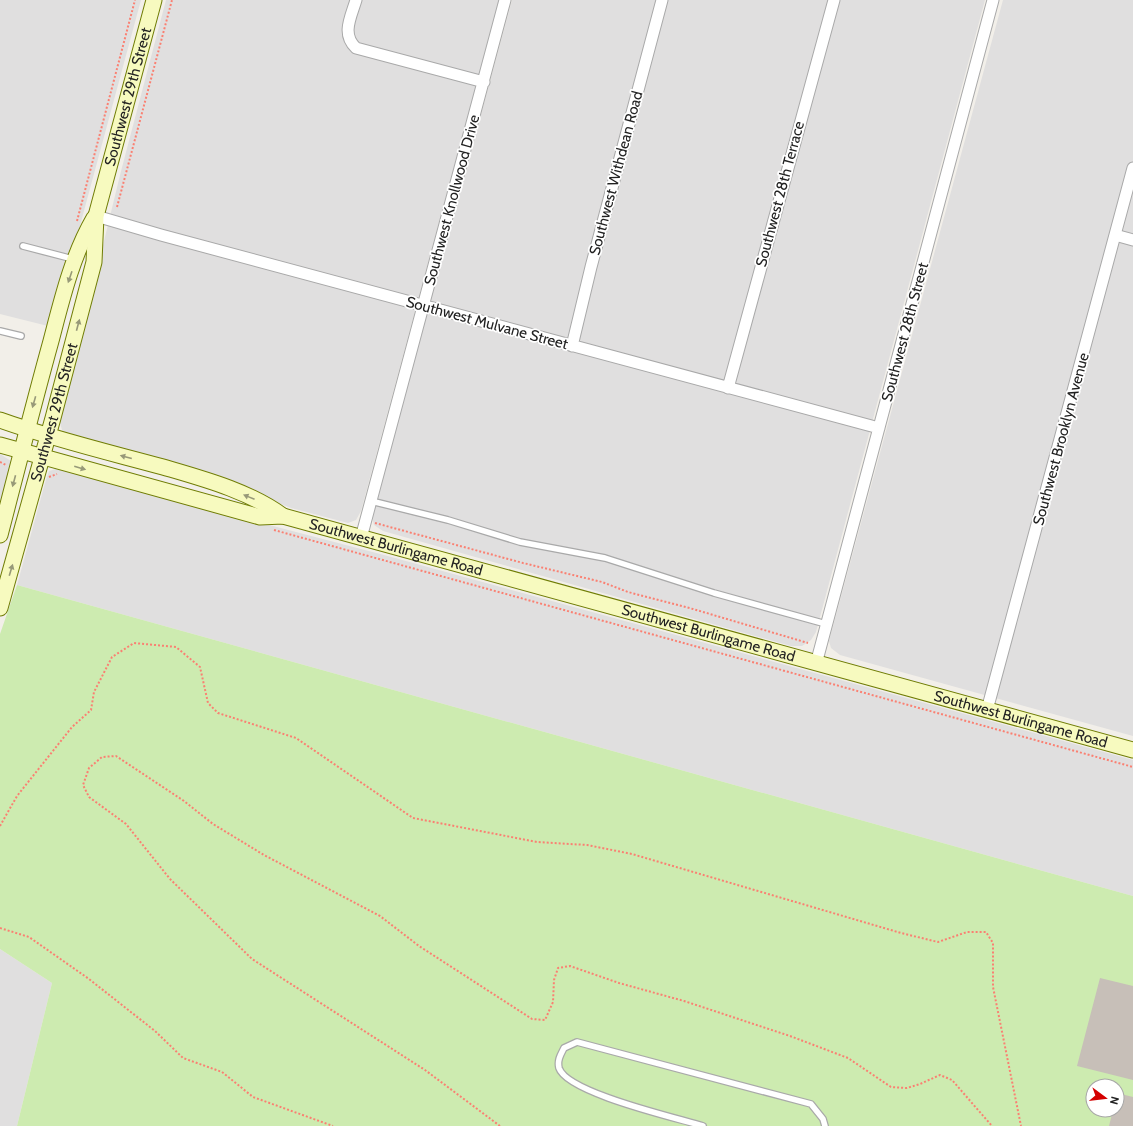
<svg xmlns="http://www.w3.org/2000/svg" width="1133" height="1126" viewBox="0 0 1133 1126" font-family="Cabin,sans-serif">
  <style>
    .residential { fill: #e0dfdf }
    .grass { fill: #cdebb0; fill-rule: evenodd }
    .building { fill: #c7bfb8 }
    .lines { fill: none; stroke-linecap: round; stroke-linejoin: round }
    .service-casing { stroke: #a9a9a9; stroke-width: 8 }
    .minor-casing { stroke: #a9a9a9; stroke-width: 13 }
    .secondary-casing { stroke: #707d05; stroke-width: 17 }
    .path { stroke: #fa8072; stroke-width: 2; stroke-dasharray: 2 2; stroke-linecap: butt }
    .service { stroke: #fff; stroke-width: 5.5 }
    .minor { stroke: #fff; stroke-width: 11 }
    .secondary { stroke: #f7fabf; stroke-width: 15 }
    .oneway { fill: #979978 }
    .labels { text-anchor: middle; stroke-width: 3.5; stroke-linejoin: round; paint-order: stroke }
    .street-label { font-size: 15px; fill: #222; stroke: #fff }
  </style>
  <rect width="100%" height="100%" fill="#f2efe9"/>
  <!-- residential -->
  <path class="residential" d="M0 0H141L78 233 48 326 0 314Z
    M166 0H499L361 511 356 520 348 523 291 508 196 471 68 435 62 430 60 423 120 175Z
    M512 0H985L816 632 811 640 802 646H791L383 531 374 525 372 517Z
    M1003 0H1133V736L840 655 831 648 829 641Z
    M0 454 11 461V474L0 515Z
    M56 469 384 555 1133 760V896L17 585 45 483 49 471Z
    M0 949 52 983 17 1126H0Z"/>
  <!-- grass -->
  <path class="grass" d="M17 585 1133 896V1126H17L52 983 0 949V634ZM1093 1086H1117V1110H1093Z"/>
  <!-- building -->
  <path class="building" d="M1100 978 1133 986V1080L1077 1066Z
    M1117 1093 1133 1097V1126H1109L1113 1110H1117Z"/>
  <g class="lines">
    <!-- service casing -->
    <g class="service-casing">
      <path id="service" d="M23 246 73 259
        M0 331 21 336
        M371 501 448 520 520 542 605 558 714 593 826 624
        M703 1126C677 1118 567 1093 559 1068 557 1060 561 1054 564 1048L577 1042 811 1104 823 1119 825 1126"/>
    </g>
    <!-- minor casing -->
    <g class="minor-casing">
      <path id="minor" d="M356 0C351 17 341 34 356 48L484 82
        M96 216 161 235 879 428
        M1115 235 1133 240
        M572 346 591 267 662 0
        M728 388 834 0
        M361 538 505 0
        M816 664 993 0
        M987 710 1133 168"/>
    </g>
    <!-- secondary casing -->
    <g class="secondary-casing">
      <g id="secondary">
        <path d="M0 420C53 439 108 452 163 467 204 479 249 491 283 516"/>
        <path id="s1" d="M0 445 260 517 283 516 1133 750"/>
        <path d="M0 535C17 470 33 406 51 341 62 299 72 256 94 218"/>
        <path id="s2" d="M0 608 53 418 94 262 96 216 154 0"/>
      </g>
    </g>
    <!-- path -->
    <path class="path" d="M117 207 172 0
      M77 221 135 0
      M0 462 6 465
      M49 477 57 474
      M375 523 523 563 602 582 628 592 693 609 808 643
      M274 530 1133 767
      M0 826 17 796 72 727 91 710 94 692 112 657 134 643 176 647 200 667 208 703 218 713 296 738 413 818 537 842 587 845 632 854 901 933 938 942 967 932H986L993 943V987L1021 1126
      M0 928 29 937 89 979 155 1031 183 1058 222 1072 253 1097 333 1126
      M500 1126 425 1070 252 959 170 879 126 824 89 797 83 785 89 768 102 757 116 756 184 801 213 824 264 855 380 916 419 946 532 1019 545 1020 553 1002 554 980 558 968 570 966 619 983 684 1001 790 1036 848 1058 891 1087 907 1088 920 1084 940 1075 952 1080 992 1126"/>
    <!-- service -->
    <use href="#service" class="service"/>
    <!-- minor -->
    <use href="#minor" class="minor"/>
    <!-- secondary -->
    <use href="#secondary" class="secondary"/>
  </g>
  <!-- one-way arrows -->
  <defs><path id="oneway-solid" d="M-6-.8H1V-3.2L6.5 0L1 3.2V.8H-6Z"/></defs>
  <g class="oneway">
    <use href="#oneway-solid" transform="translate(70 277) rotate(109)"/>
    <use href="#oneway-solid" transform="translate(78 325) rotate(-75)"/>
    <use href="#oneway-solid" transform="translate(34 402) rotate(106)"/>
    <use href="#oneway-solid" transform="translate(126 457) rotate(-165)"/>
    <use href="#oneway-solid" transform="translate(80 468) rotate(16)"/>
    <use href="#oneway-solid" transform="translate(14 481) rotate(105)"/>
    <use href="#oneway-solid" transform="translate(249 497) rotate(-158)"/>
    <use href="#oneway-solid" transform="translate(11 570) rotate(-73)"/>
  </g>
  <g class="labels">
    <!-- street labels -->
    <g class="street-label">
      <text dy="5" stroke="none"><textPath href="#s2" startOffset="528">Southwest 29th Street</textPath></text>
      <text transform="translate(616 173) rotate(-75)" y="5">Southwest Withdean Road</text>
      <text transform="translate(780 194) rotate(-75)" y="5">Southwest 28th Terrace</text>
      <text transform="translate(452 200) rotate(-75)" y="5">Southwest Knollwood Drive</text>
      <text transform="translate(487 323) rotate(15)" y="5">Southwest Mulvane Street</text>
      <text transform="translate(905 332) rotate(-75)" y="5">Southwest 28th Street</text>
      <text dy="5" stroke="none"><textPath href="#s2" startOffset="203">Southwest 29th Street</textPath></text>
      <text transform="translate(1061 439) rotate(-75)" y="5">Southwest Brooklyn Avenue</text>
      <text dy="5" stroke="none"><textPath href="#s1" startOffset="410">Southwest Burlingame Road</textPath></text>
      <text dy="5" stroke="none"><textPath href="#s1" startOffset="734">Southwest Burlingame Road</textPath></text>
      <text dy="5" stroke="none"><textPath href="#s1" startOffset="1058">Southwest Burlingame Road</textPath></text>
    </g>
  </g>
  <!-- north arrow -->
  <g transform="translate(1105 1098) rotate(105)"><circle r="19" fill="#ffffff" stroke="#a7a7a7"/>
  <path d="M0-3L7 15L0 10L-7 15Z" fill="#d40000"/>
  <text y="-6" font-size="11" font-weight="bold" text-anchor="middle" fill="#222222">N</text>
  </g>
</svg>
